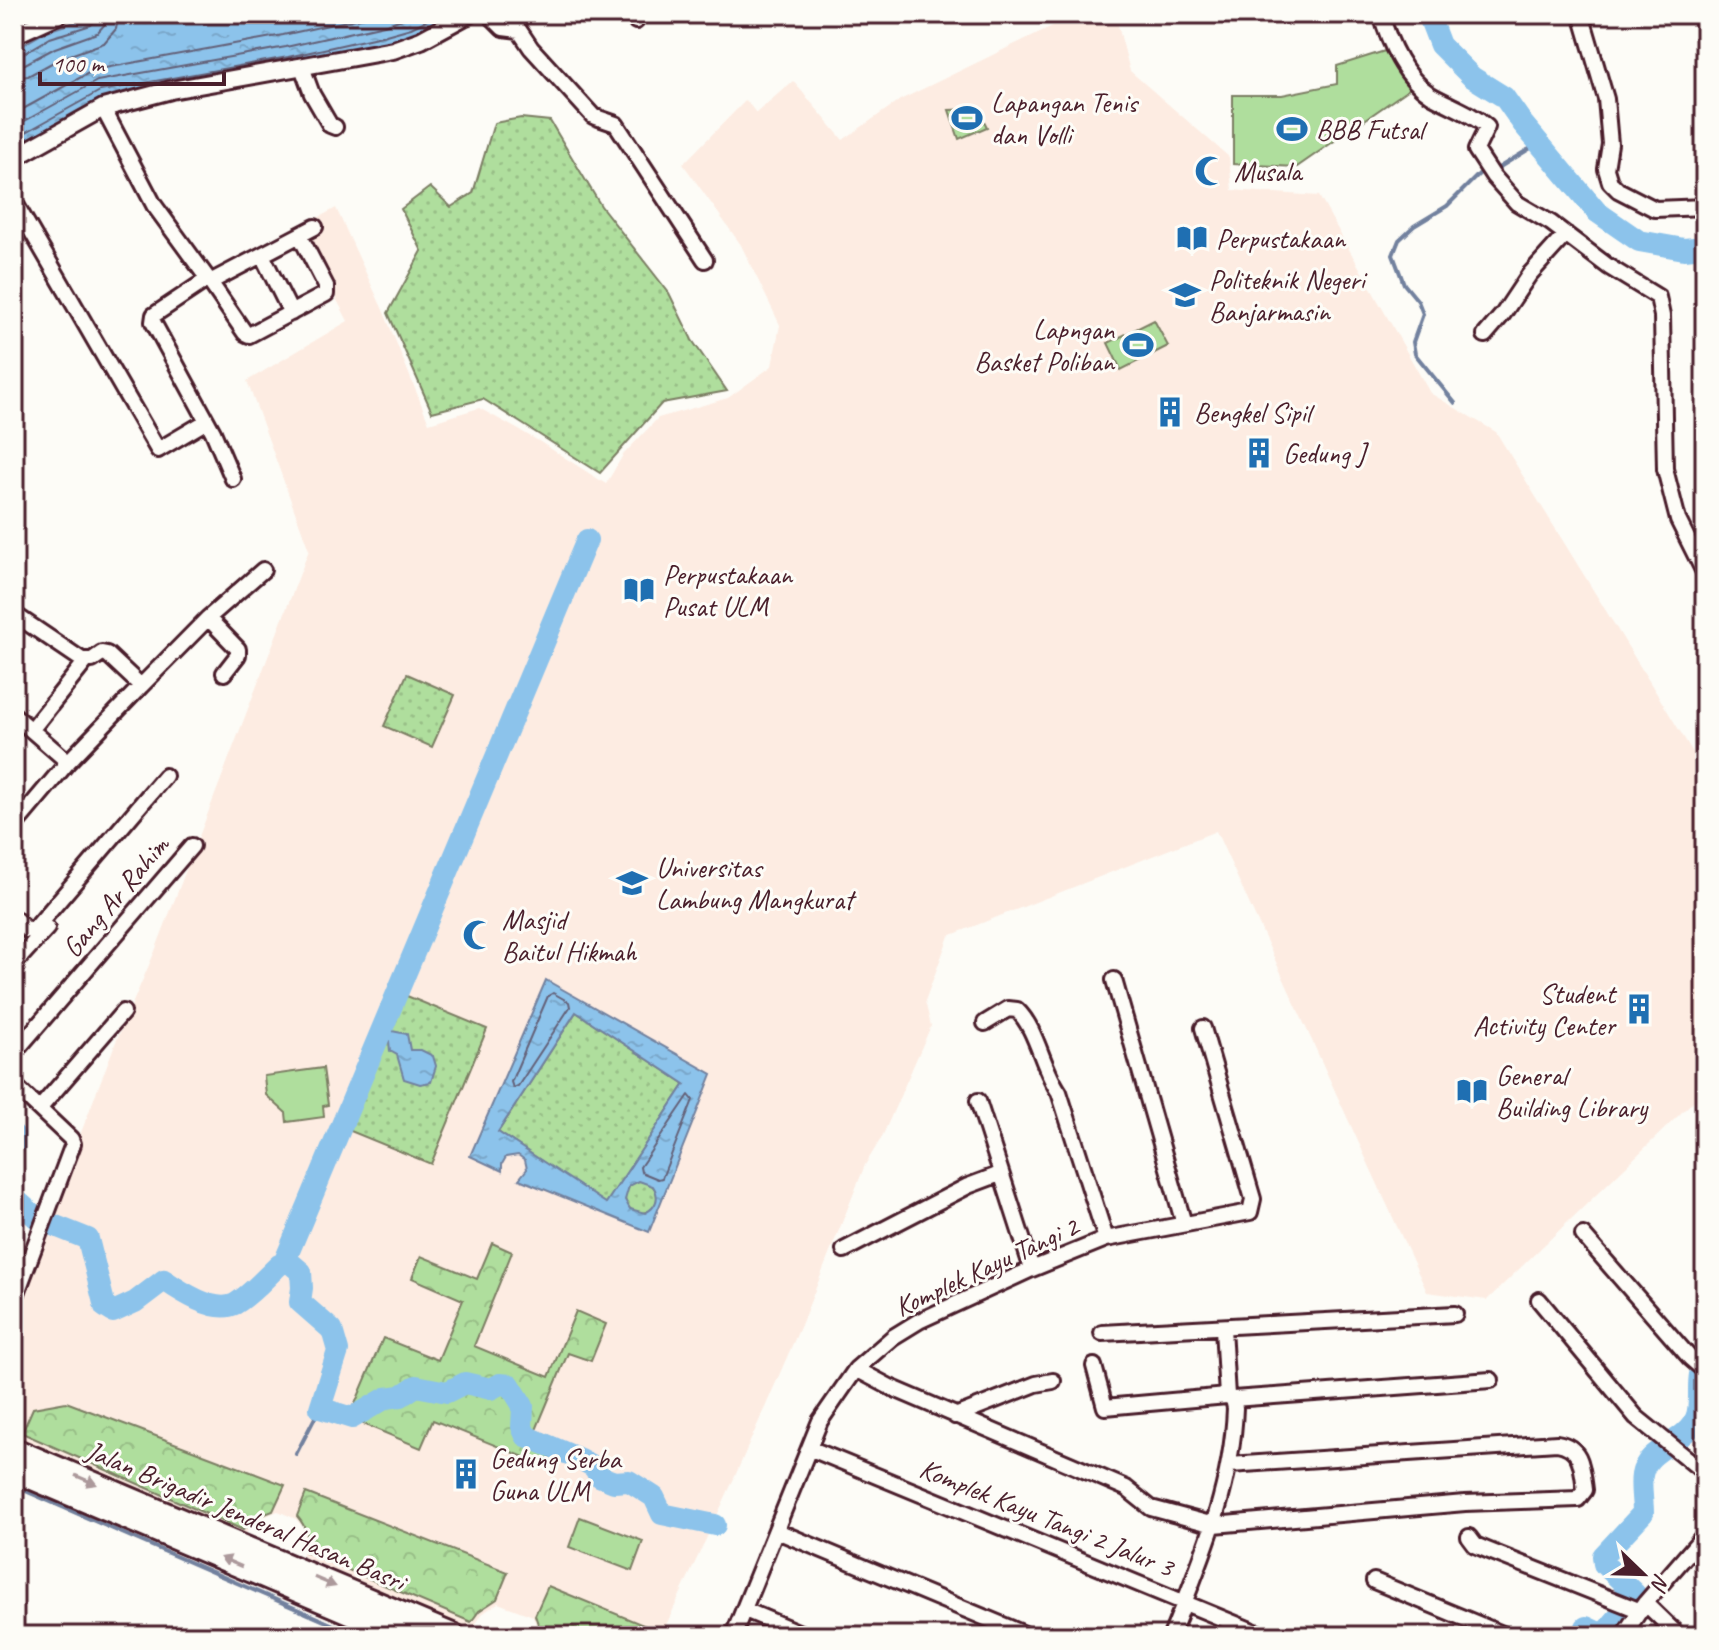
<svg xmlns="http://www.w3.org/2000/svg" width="1719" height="1650" viewBox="0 0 1719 1650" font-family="Caveat,sans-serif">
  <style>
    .built { fill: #fdece2 }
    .green { fill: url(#green-dots); stroke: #7c7e64; stroke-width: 2 }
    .forest { fill: url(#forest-crowns); stroke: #7c7e64; stroke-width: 2 }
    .pitch { fill: #afde9d; stroke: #7c7e64; stroke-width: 2 }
    .water { fill: url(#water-ripples); stroke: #72819e; stroke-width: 2; fill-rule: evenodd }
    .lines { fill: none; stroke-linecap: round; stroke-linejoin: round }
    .shore { stroke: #646178; stroke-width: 2 }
    .stream { stroke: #72819e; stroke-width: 4 }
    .river { stroke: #8cc3eb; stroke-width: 22 }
    .minor-casing { stroke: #4a1f2b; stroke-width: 20 }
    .tertiary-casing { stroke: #4a1f2b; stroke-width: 22 }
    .trunk-casing { stroke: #4a1f2b; stroke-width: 28 }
    .minor { stroke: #fdfcf7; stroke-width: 14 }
    .tertiary { stroke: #fdfcf7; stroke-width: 16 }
    .trunk { stroke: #fdfcf7; stroke-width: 22 }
    .oneway { fill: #ac999b }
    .labels { text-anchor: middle; stroke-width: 6; stroke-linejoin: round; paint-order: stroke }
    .poi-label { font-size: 28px; fill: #4a1f2b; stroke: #fdfcf7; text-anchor: start }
    .street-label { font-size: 28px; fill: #4a1f2b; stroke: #fdfcf7 }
  </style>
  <defs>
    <pattern id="green-dots" width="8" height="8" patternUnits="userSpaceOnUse" patternTransform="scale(2)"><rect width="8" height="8" fill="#afde9d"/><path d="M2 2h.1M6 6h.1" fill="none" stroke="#98be87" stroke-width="1.8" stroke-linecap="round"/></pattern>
    <pattern id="forest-crowns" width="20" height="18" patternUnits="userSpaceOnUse" patternTransform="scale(2)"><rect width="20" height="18" fill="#afde9d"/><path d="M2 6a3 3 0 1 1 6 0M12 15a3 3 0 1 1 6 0" fill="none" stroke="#98be87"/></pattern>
    <pattern id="water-ripples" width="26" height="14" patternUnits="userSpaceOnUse" patternTransform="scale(2)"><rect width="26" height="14" fill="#8cc3eb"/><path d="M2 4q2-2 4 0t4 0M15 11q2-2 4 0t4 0" fill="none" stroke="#7aa7ca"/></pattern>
  </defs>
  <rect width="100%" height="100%" fill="#fdfcf7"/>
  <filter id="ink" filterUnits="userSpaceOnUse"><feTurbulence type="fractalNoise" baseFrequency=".0125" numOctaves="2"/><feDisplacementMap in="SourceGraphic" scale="16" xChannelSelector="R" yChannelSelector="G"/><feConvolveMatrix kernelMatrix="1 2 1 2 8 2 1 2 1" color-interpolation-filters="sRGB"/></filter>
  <g filter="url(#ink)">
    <!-- built -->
    <path class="built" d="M1077 14H1115L1130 71 1229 157 1232 190 1319 196 1430 393 1496 432 1705 772V1090L1487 1300 1427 1292 1216 831 949 936 925 1001 931 1026 882 1137 865 1165 801 1325 732 1483 661 1636H540L533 1616 498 1603 482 1614 472 1630 302 1556 306 1542 303 1527 296 1519 278 1511 256 1520 245 1535 14 1438V1307L115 1044 155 951 309 550 247 381 348 321 299 228 336 208 383 310 429 423 479 408 537 440 606 484 623 455 658 418 728 398 772 366 780 325 741 245 683 164 746 100 756 113 793 81 843 140 900 100Z"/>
    <!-- green -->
    <path class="green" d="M521 118 550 121 601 206 669 293 692 340 727 391 662 403 600 473 483 399 432 412 388 313 422 251 401 209 430 187 451 207 473 193 494 123Z
      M407 674 455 695 432 747 384 726Z
      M402 994 487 1029 431 1164 348 1130Z
      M576 1012 685 1084 606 1204 498 1132Z
      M625 1197a16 16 0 1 1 32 0a16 16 0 1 1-32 0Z"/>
    <!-- forest -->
    <path class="forest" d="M492 1243 512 1252 474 1346 549 1377 576 1311 606 1324 591 1361 568 1353 536 1430 557 1439 546 1466 433 1420 421 1448 349 1418 383 1338 438 1360 463 1300 412 1278 421 1256 477 1279Z
      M66 1402 285 1485 273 1511 257 1517 243 1530 22 1433 33 1408Z
      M306 1493 508 1572 497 1599 479 1611 471 1622 306 1552C310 1538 307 1528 297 1516Z
      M548 1586 658 1631 656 1636H542L535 1615Z"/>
    <!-- pitch -->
    <path class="pitch" d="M1388 50 1412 87 1297 167 1233 164V95H1282L1337 84V66Z
      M978 109 987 127 959 139 949 110Z
      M1154 320 1168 346 1121 370 1108 343Z
      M323 1068 328 1105 323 1106 324 1117 287 1122 286 1113 266 1095 264 1076Z
      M580 1517 643 1541 632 1571 569 1547Z"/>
    <!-- water -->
    <path class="water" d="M100 14H456L414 36 388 43 102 99 14 148V50L47 31Z
      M546 980 712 1074 649 1232 519 1179 527 1169 525 1160 518 1155 506 1157 502 1164V1171L470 1156ZM576 1012 685 1084 606 1203 498 1132ZM639 1181 653 1186C660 1197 657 1207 645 1213L630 1209 625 1200 629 1186Z
      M387 1030 407 1034 410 1050H421L433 1056 436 1066 431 1082 420 1084 404 1079 397 1055 390 1051 389 1041 384 1037Z"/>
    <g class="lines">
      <!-- shore -->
      <path class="shore" d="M14 56 21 55 50 38 91 25 96 20V14
        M14 66 25 64 55 48 97 33 105 24 106 14
        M14 78 28 76 59 59 104 43 116 29 119 14
        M14 114 94 70 283 35 379 14
        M14 127 97 81 286 47 384 25 417 14
        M14 139 100 91 288 57 386 35 411 28 439 14
        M553 993 569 1002 570 1007 518 1086 513 1088 511 1082 548 996Z
        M689 1095 693 1100 662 1178 658 1179 641 1172 640 1167Z"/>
      <!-- stream -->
      <path class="stream" d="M1455 403 1415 354 1413 342 1423 314 1418 301 1404 284 1393 255 1399 240 1414 226 1447 206 1480 173 1495 170 1539 143
        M296 1454 320 1408
        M14 1486 352 1633"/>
      <!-- river -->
      <path class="river" d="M1428 14 1440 45 1472 77 1504 97 1523 124 1597 212 1639 241 1684 249 1705 247
        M14 1135V1147
        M14 1198 38 1219 88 1239 105 1307 113 1312 135 1302 164 1280C180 1291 215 1314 235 1304 251 1295 266 1277 279 1265L288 1261 301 1272 302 1288 300 1302 332 1330 338 1351 320 1408 352 1418 386 1398 401 1396 416 1386 447 1392 465 1383 491 1389 500 1384 510 1385 523 1406 522 1427 526 1436 580 1459 594 1467 599 1476 614 1482 629 1481 654 1497 662 1514 715 1525
        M284 1263 587 540
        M1586 1627 1603 1635 1635 1598V1594L1604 1564 1603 1556 1643 1513C1643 1501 1640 1486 1642 1475 1647 1447 1685 1444 1696 1418 1703 1401 1694 1381 1705 1358"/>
      <!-- minor casing -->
      <g class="minor-casing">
        <path id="minor" d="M489 14 503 28 519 30 531 48 593 116 616 124 705 260
          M632 14 636 21
          M1381 14C1389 43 1405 78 1431 95 1450 106 1470 112 1487 127L1476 150 1493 176 1517 203 1551 223 1609 267 1658 297 1662 316 1665 469 1678 520 1705 574
          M1581 14 1606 99 1610 144 1606 169 1610 182 1618 190 1655 209 1705 207
          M302 67 312 94 330 125 335 127
          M103 108 154 205 208 279 154 315 153 322 213 432 233 479
          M14 201 158 450 207 421
          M262 255 291 313
          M208 279 245 333 249 335 326 294V286L300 236
          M210 282 315 227
          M1485 335 1503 314 1529 275 1566 234
          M14 614 82 660H92L102 653 107 654 141 686 68 762 14 826
          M208 618 238 649V655L224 673
          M141 686 208 618 263 570
          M14 715 68 762
          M32 729 86 661
          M14 918 27 930 33 931 165 776
          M14 964 47 928
          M1114 980 1184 1224
          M985 1023 1008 1009 1017 1010C1037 1029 1042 1068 1059 1092L1106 1239
          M14 1053 192 846
          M14 1085 71 1139 73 1144 14 1301
          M978 1101 1032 1269
          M40 1108 123 1012
          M1583 1235 1690 1358 1705 1371
          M844 1250 968 1186 1000 1174
          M1539 1300 1636 1417 1705 1473
          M1102 1333 1455 1314
          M1094 1366 1105 1407 1227 1396
          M856 1369 890 1387 1126 1488 1151 1508 1214 1525 1465 1503 1578 1499 1585 1490C1582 1467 1582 1447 1557 1443L1230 1465
          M1233 1399 1491 1380
          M955 1416 1036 1384 1053 1381
          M809 1448 1265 1636
          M777 1531 1029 1636
          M1469 1537 1475 1545 1487 1550 1641 1611
          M1374 1581 1507 1636
          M1645 1603 1679 1636
          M745 1610 807 1636
          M733 1636 820 1421 856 1369 893 1337 919 1321 1032 1269 1106 1239 1250 1212 1253 1199 1203 1028
          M1171 1636C1201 1560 1232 1490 1235 1408L1233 1399 1227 1396 1223 1328
          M1623 1636 1645 1603 1705 1534"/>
      </g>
      <!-- tertiary casing -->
      <g class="tertiary-casing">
        <path id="tertiary" d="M14 35 60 14
          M14 158 103 108 171 90 393 50 421 40 469 14"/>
      </g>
      <!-- trunk casing -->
      <g class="trunk-casing">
        <path id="trunk" d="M14 1450 454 1636
          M14 1470 406 1636"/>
      </g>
      <!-- minor -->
      <use href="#minor" class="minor"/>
      <!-- tertiary -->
      <use href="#tertiary" class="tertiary"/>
      <!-- trunk -->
      <use href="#trunk" class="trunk"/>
    </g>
    <!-- one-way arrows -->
    <defs><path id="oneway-solid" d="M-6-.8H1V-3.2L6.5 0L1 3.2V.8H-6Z" transform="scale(2)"/></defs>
    <g class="oneway">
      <use href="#oneway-solid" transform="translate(86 1480) rotate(23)"/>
      <use href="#oneway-solid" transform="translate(231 1562) rotate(-157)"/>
      <use href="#oneway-solid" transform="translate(325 1582) rotate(23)"/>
    </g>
  </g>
  <!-- icons -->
  <defs>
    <g id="stadium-bare" transform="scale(2.4)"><path d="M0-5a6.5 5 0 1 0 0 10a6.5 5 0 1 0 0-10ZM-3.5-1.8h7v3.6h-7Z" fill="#1f6fb2" stroke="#fdfcf7" stroke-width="2.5" paint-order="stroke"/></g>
    <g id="mosque-bare" transform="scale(2.4)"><path d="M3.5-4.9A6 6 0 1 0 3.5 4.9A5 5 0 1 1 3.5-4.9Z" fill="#1f6fb2" stroke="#fdfcf7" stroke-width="2.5" paint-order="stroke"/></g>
    <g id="library-bare" transform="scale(2.4)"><path d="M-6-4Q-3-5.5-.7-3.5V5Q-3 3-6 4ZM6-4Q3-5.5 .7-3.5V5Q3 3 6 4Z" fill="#1f6fb2" stroke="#fdfcf7" stroke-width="2.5" paint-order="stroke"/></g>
    <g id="university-bare" transform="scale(2.4)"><path d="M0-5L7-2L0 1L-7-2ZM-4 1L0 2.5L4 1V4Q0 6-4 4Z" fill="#1f6fb2" stroke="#fdfcf7" stroke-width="2.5" paint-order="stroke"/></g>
    <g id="building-bare" transform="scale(2.4)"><path d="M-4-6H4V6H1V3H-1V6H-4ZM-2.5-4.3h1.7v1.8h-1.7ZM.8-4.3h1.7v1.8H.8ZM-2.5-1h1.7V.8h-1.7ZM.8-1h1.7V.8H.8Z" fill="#1f6fb2" stroke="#fdfcf7" stroke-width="2.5" paint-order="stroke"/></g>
  </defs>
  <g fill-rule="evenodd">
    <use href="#stadium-bare" x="967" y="118"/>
    <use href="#stadium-bare" x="1292" y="129"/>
    <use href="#mosque-bare" x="1210" y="171"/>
    <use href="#library-bare" x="1192" y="238"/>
    <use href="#university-bare" x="1185" y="295"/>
    <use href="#stadium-bare" x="1138" y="345"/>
    <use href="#building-bare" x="1170" y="412"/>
    <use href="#building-bare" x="1259" y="453"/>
    <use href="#library-bare" x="639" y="590"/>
    <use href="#university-bare" x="632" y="883"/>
    <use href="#mosque-bare" x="478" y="935"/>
    <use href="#building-bare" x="1639" y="1009"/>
    <use href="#library-bare" x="1472" y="1091"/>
    <use href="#building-bare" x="466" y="1474"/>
  </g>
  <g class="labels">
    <!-- poi labels -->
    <g class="poi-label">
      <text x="991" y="112">Lapangan Tenis<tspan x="991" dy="32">dan Volli</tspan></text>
      <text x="1316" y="139">BBB Futsal</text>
      <text x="1234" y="181">Musala</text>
      <text x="1216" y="248">Perpustakaan</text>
      <text x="1209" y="289">Politeknik Negeri<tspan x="1209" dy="32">Banjarmasin</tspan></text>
      <text x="1114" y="339" text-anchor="end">Lapngan<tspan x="1114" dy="32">Basket Poliban</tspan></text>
      <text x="1194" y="422">Bengkel Sipil</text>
      <text x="1283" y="463">Gedung J</text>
      <text x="663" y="584">Perpustakaan<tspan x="663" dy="32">Pusat ULM</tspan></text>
      <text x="656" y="877">Universitas<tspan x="656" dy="32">Lambung Mangkurat</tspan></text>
      <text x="502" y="929">Masjid<tspan x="502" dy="32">Baitul Hikmah</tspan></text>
      <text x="1615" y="1003" text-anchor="end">Student<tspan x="1615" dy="32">Activity Center</tspan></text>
      <text x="1496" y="1085">General<tspan x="1496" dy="32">Building Library</tspan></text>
      <text x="490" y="1468">Gedung Serba<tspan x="490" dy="32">Guna ULM</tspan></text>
    </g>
    <!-- street labels -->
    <g class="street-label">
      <text transform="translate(115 896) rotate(-50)" y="10">Gang Ar Rahim</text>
      <text transform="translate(986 1266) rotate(-25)" y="10">Komplek Kayu Tangi 2</text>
      <text transform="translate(246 1515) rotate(23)" y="10">Jalan Brigadir Jenderal Hasan Basri</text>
      <text transform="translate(1047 1517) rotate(22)" y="10">Komplek Kayu Tangi 2 Jalur 3</text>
    </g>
  </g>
  <!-- margin -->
  <rect width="1719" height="1650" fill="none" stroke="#fdfcf7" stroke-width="48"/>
  <rect x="24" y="24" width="1671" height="1602" fill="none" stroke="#4a1f2b" stroke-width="3" filter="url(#ink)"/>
  <!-- north arrow -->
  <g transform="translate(1643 1574) rotate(113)" stroke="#fdfcf7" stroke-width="6" paint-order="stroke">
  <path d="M0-6L14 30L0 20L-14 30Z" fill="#4a1f2b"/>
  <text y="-12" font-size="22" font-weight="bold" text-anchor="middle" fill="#4a1f2b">N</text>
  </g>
  <!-- scale -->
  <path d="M40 72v12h184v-12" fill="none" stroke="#4a1f2b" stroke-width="4"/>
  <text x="52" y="72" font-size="24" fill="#4a1f2b" stroke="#fdfcf7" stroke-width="6" paint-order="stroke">100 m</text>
</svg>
